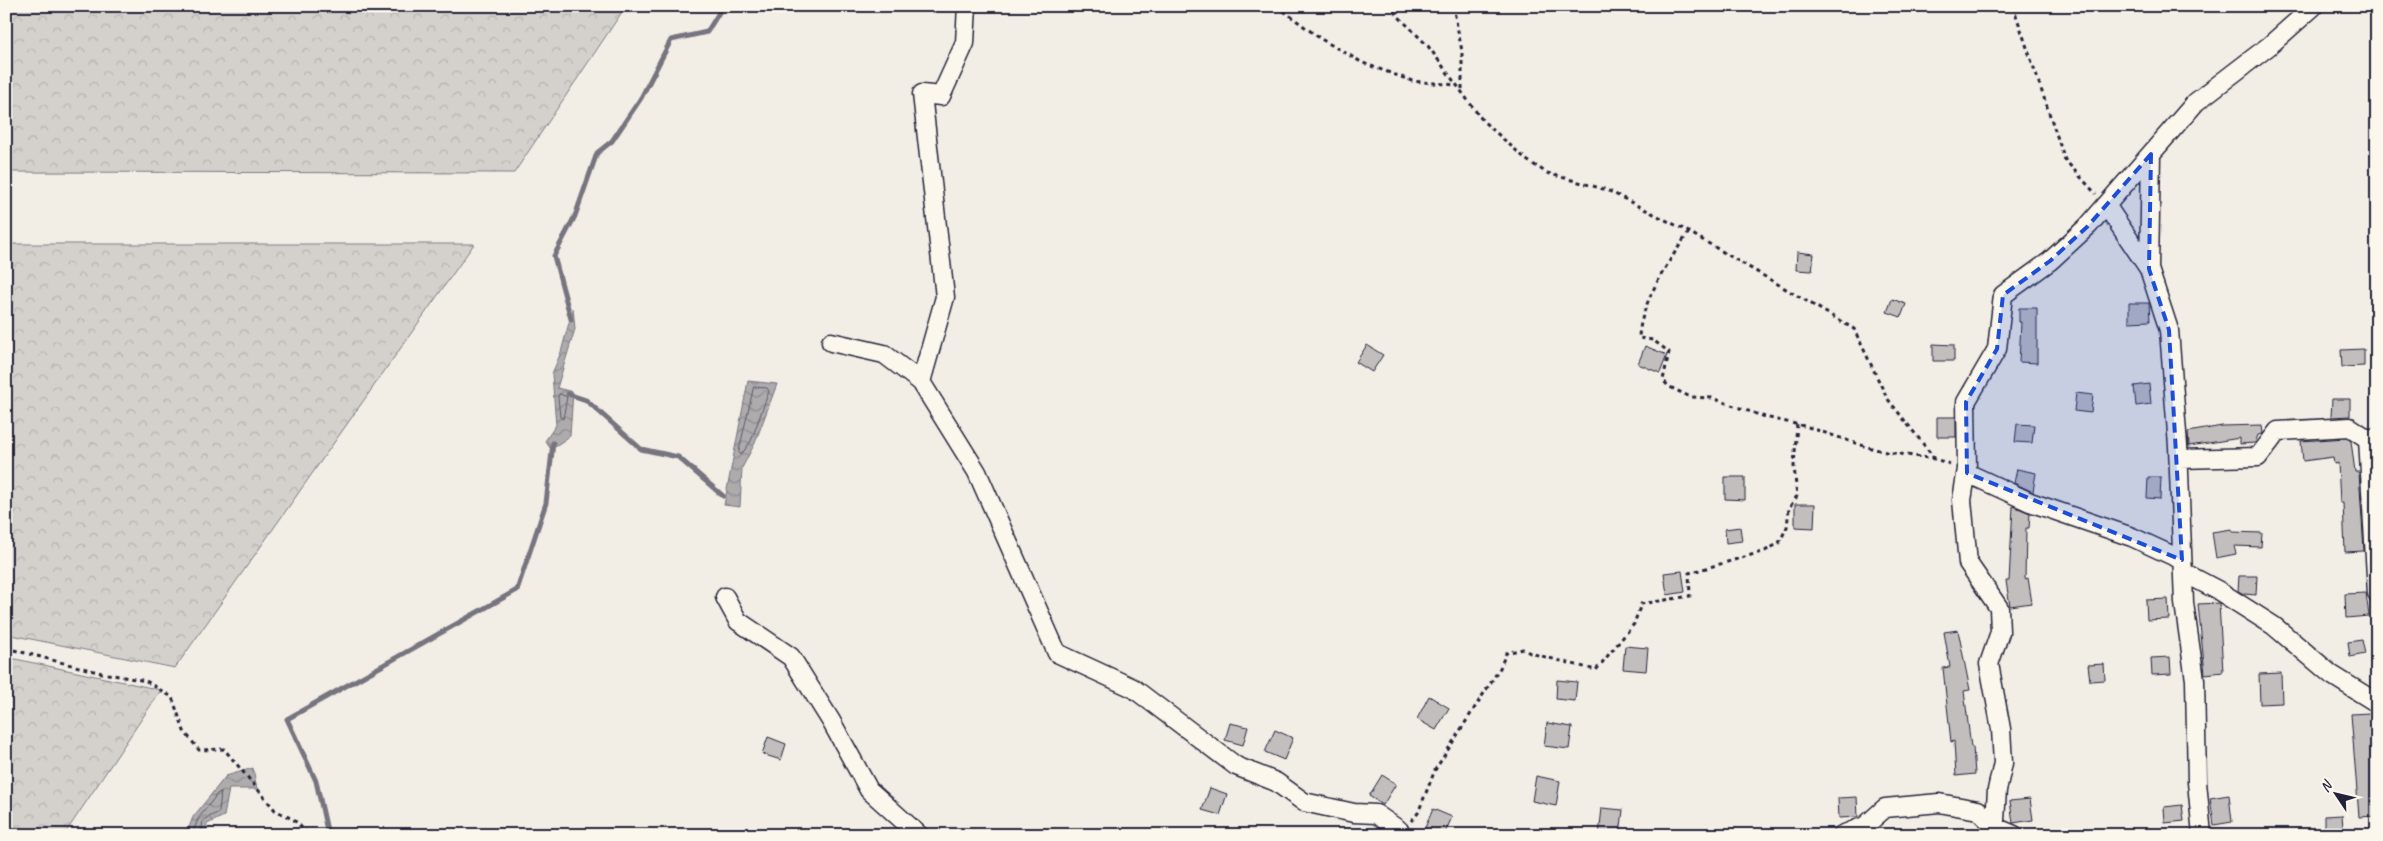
<svg xmlns="http://www.w3.org/2000/svg" width="2383" height="841" viewBox="0 0 2383 841" font-family="Caveat,sans-serif">
  <style>
    .forest { fill: url(#forest-crowns); stroke: #7b7a84 }
    .water { fill: url(#water-waves); stroke: #76747f }
    .lines { fill: none; stroke-linecap: round; stroke-linejoin: round }
    .shore { stroke: #5a5969; stroke-width: 1 }
    .stream { stroke: #76747f; stroke-width: 5 }
    .building { fill: #c2bebe; stroke: #22223b }
    .minor-casing { stroke: #22223b; stroke-width: 21 }
    .path { stroke: #22223b; stroke-width: 3; stroke-dasharray: 4 4; stroke-linecap: butt }
    .minor { stroke: #fbf7ec; stroke-width: 18 }
    .marked { fill: #1d4ed8; fill-opacity: 0.2; stroke: #1d4ed8; stroke-width: 4; stroke-dasharray: 10 6; stroke-linejoin: round }
  </style>
  <defs>
    <pattern id="forest-crowns" width="20" height="18" patternUnits="userSpaceOnUse" patternTransform="scale(1.25)"><rect width="20" height="18" fill="#d4d1cc"/><path d="M2 6a3 3 0 1 1 6 0M12 15a3 3 0 1 1 6 0" fill="none" stroke="#b6b3b0"/></pattern>
    <pattern id="water-waves" width="16" height="10" patternUnits="userSpaceOnUse" patternTransform="scale(1.25)"><rect width="16" height="10" fill="#aeabad"/><path d="M0 5q4-4 8 0t8 0" fill="none" stroke="#8d8b8e"/></pattern>
  </defs>
  <rect width="100%" height="100%" fill="#f2eee5"/>
  <filter id="ink" filterUnits="userSpaceOnUse"><feTurbulence type="fractalNoise" baseFrequency=".02" numOctaves="2"/><feDisplacementMap in="SourceGraphic" scale="10" xChannelSelector="R" yChannelSelector="G"/><feConvolveMatrix kernelMatrix="1 2 1 2 8 2 1 2 1" color-interpolation-filters="sRGB"/></filter>
  <g filter="url(#ink)">
    <!-- forest -->
    <path class="forest" d="M6 6H626L514 173 6 172Z
      M6 244H474L175 668 6 634Z
      M6 657 161 690 64 835H6Z"/>
    <!-- water -->
    <path class="water" d="M573 308 575 329 557 388 573 392 570 436 551 449 545 441 556 425 552 374 561 352Z
      M748 381 777 384 755 443 742 468 740 507 724 505Z
      M253 768 257 789H229L224 816 207 824 206 835H186L193 817 226 776Z"/>
    <g class="lines">
      <!-- shore -->
      <path class="shore" d="M754 387 767 388 769 391 751 441 741 455 739 452Z
        M560 394 567 397 563 419 560 417 558 397Z
        M192 835 198 819 218 793 221 792 219 812 203 820 201 835"/>
      <!-- stream -->
      <path class="stream" d="M571 319 554 256 575 216 597 153 612 141 641 98 671 40 707 32 723 6
        M568 394 586 400 641 449 678 457 723 496
        M328 835 316 781 287 719 517 590 546 503 553 443"/>
    </g>
    <!-- building -->
    <path class="building" d="M1797 252 1814 254 1812 271 1796 270Z
      M1892 299 1906 304 1901 317 1887 312Z
      M2129 303H2149L2150 321 2129 322Z
      M2019 308H2037V363L2019 362 2021 322H2019Z
      M1933 344 1954 345V361H1933Z
      M1367 345 1383 355 1372 372 1356 362Z
      M1645 346 1667 355 1660 373 1638 364Z
      M2364 349V366L2342 367 2341 350Z
      M2149 384 2151 404 2136 406 2134 386Z
      M2076 393 2093 395 2091 413 2074 411Z
      M2332 399H2350V416L2331 417Z
      M1937 417H1956V437H1937Z
      M2017 424 2034 425 2032 443 2015 442Z
      M2262 425 2263 434 2258 435 2255 443 2240 444V438L2189 446 2188 432 2222 426Z
      M2347 438 2351 441 2355 472H2359L2364 551 2345 552 2343 503H2340L2338 463 2334 464 2333 457 2303 461 2301 441Z
      M2017 469 2036 473 2033 492 2014 483Z
      M1725 477H1745V500L1725 499Z
      M2148 477H2161L2160 499 2147 498Z
      M1795 504H1815L1814 528 1795 527Z
      M2013 506 2030 513 2029 528H2026L2025 579 2028 578 2032 603 2010 606 2006 581H2009Z
      M1740 527 1742 541 1726 543 1725 529Z
      M2232 529V532L2262 533 2261 547 2234 546 2236 554 2216 558 2212 532Z
      M1682 571 1685 592 1667 595 1664 573Z
      M2239 576H2257L2256 595 2244 594 2238 591Z
      M2366 593 2369 616 2346 618 2345 594Z
      M2168 599 2169 619 2147 620 2146 600Z
      M2219 603 2223 672 2205 674 2198 604Z
      M1958 630 1970 690 1964 691 1971 747H1973L1975 774 1956 776 1954 741 1951 742 1943 668 1950 667 1944 632Z
      M2362 640 2365 654 2350 657 2348 642Z
      M1625 646 1648 648 1646 671 1623 669Z
      M2170 657 2171 674 2152 675 2151 658Z
      M2104 664 2105 680 2090 681 2088 665Z
      M2281 673 2282 703 2260 704 2259 674Z
      M1557 680 1577 682 1575 701 1556 699Z
      M1429 696 1449 708 1436 730 1417 719Z
      M2370 713 2372 744H2376L2377 816 2359 817 2351 714Z
      M1230 723 1248 727 1243 745 1225 740Z
      M1547 723 1572 727 1569 749 1544 746Z
      M1275 730 1293 738 1284 760 1265 752Z
      M768 737 786 744 781 760 762 754Z
      M1382 775 1396 784 1383 805 1369 796Z
      M1536 776 1560 781 1556 806 1532 801Z
      M1210 788 1227 794 1220 815 1202 810Z
      M2229 795 2232 822 2214 825 2210 798Z
      M1857 797 1858 817 1839 818 1838 798Z
      M2030 799 2033 820 2013 823 2010 801Z
      M2182 805 2184 821 2165 823 2164 807Z
      M1602 808 1623 810 1620 835H1599Z
      M1433 809 1452 817 1444 835H1434L1424 830Z
      M2342 815 2343 828 2324 829V816Z"/>
    <g class="lines">
      <!-- minor casing -->
      <g class="minor-casing">
        <path id="minor" d="M967 6 965 43 941 96 922 94 945 297 921 382 977 472 1057 653 1133 688 1236 766 1276 782 1304 802 1354 813 1376 814 1399 830 1401 835
          M2106 205 2149 269 2169 330 2178 446 2184 603 2195 680 2197 782 2202 835
          M2149 269 2151 154
          M831 342 884 354 921 382
          M2368 439 2377 593
          M2179 459 2258 457 2278 431 2350 427 2368 439 2377 437
          M1967 473 2030 502 2132 537 2182 560
          M2183 572 2219 591 2274 626 2332 675 2377 703
          M725 597 738 621 791 657 831 721 869 790 919 835
          M1842 835 1865 826 1885 808 1939 803 1978 810 1995 827 2014 835
          M1994 835 1997 790 2003 763 2001 729 1989 664 2000 632 1999 608 1968 563 1962 500 1967 469 1966 402 1997 349 2003 295 2050 261 2088 226 2196 102 2269 46 2314 6"/>
      </g>
      <!-- path -->
      <path class="path" d="M1277 6 1321 39 1363 63 1412 81 1456 85
        M1388 6 1428 46 1483 121 1528 161 1547 173 1607 190 1689 232 1854 329 1887 398 1935 459
        M1453 6 1462 51V92
        M2013 6 2065 160 2096 194
        M1689 232C1669 260 1640 304 1639 338L1653 340 1669 352 1663 380 1668 386 1690 397 1712 398 1765 417 1808 427 1864 446 1886 452 1935 459 1950 464
        M6 648 102 673 146 681 172 697 184 731 199 750 224 749 275 810 294 820 309 835
        M1411 821 1418 813 1435 770 1500 668 1506 653 1523 649 1530 653 1596 670 1634 624 1641 604 1690 596 1689 573 1765 551 1779 543 1787 527 1789 508 1797 496 1794 466 1797 424"/>
      <!-- minor -->
      <use href="#minor" class="minor"/>
    </g>
  </g>
  <!-- marked area -->
  <path class="marked" d="M2151 154 2149 269 2169 330 2182 560 1967 473 1966 402 1997 349 2003 295 2050 261 2088 226Z"/>
  <!-- margin -->
  <rect width="2383" height="841" fill="none" stroke="#fbf7ec" stroke-width="25"/>
  <rect x="12" y="12" width="2358" height="816" fill="none" stroke="#22223b" stroke-width="2" filter="url(#ink)"/>
  <!-- north arrow -->
  <g transform="translate(2336 794) rotate(305)" stroke="#fbf7ec" stroke-width="4" paint-order="stroke">
  <path d="M0-4L9 19L0 12L-9 19Z" fill="#22223b"/>
  <text y="-8" font-size="14" font-weight="bold" text-anchor="middle" fill="#22223b">N</text>
  </g>
</svg>
